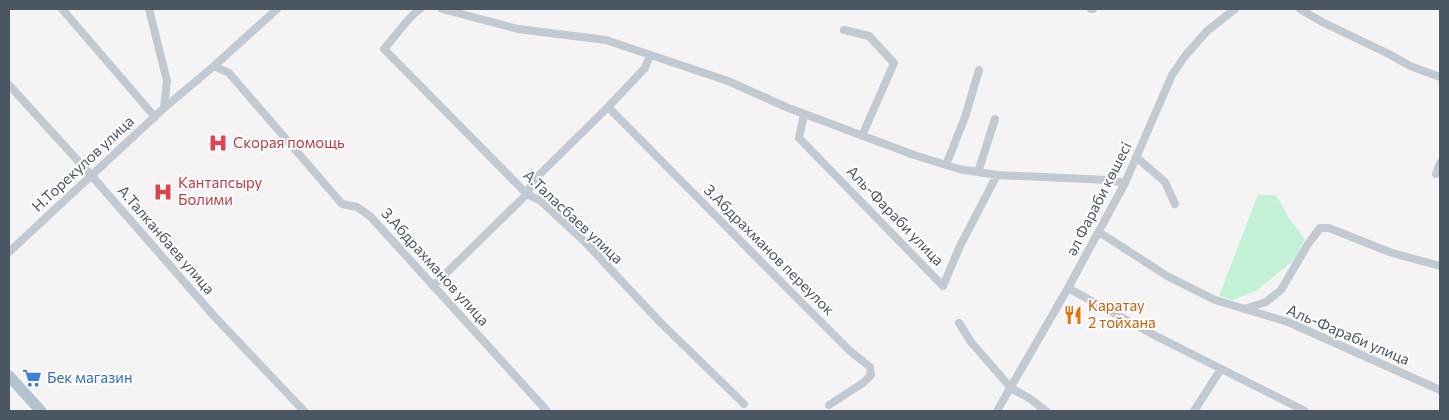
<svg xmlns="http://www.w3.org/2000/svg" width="1449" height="420" viewBox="0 0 1449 420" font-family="Commissioner,sans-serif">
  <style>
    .green { fill: #c3f1d5 }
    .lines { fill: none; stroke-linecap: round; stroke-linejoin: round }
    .street { stroke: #c1cad2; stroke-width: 8 }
    .primary { stroke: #b3c2d1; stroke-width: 11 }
    .labels { text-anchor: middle; stroke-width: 4; stroke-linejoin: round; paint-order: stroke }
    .health-label { font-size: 15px; fill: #be3a42; stroke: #fff; text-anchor: start }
    .street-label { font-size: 15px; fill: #4a5661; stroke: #fff }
    .food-label { font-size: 15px; fill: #c56008; stroke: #fff; text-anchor: start }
    .shop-label { font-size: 15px; fill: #366cbe; stroke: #fff; text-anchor: start }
  </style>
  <rect width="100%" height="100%" fill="#f5f3f3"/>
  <!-- green -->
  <path class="green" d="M1258 195H1276L1290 220 1305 239 1294 260 1256 291 1232 300 1219 296Z"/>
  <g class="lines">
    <!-- street -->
    <path class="street" d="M62 9 155 117
      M149 9 167 81 164 108
      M420 9C407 18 396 36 384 49L527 194 541 201 584 241 659 321 744 404
      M442 9 518 29 606 40 728 81 786 107 914 155 959 169 997 175 1108 180 1125 183
      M1091 9H1093
      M1300 9 1322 22 1389 54 1410 66 1440 77
      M844 30 869 36 894 63 862 136
      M214 66 229 73 342 204 357 207 370 216 547 411
      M9 85 91 175 214 316 304 411
      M608 107 792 293 850 351 870 367 871 375 863 383 829 405
      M804 114 799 138 943 286 960 246 997 175
      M1136 157 1165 182 1175 204
      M946 165 965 117 979 70
      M978 172 995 119
      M1436 174 1440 163
      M1099 232 1167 276 1215 300 1288 322 1440 390
      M9 252 164 108 214 66 277 9
      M433 286 527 194 533 181 608 107 645 68 650 55
      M1068 288 1156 336 1305 411
      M1244 309 1266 302 1281 290 1308 244 1320 228H1329L1392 253 1440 266
      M959 323 971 342 1011 388 1029 398 1046 411
      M997 411 1068 288 1125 183 1172 75 1185 56 1207 31 1235 9
      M1194 411 1221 369"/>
    <!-- primary -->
    <path class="primary" d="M9 376 41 411"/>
  </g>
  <!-- icons -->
  <defs>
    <g id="hospital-bare" transform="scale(1.5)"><path d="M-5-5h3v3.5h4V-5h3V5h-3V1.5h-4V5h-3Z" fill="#e0444e" stroke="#fff" stroke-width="2.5" paint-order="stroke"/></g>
    <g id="restaurant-bare" transform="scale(1.5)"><path d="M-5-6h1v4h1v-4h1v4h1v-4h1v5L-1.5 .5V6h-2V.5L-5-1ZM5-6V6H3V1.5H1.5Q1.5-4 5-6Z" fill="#e8710a" stroke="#fff" stroke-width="2.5" paint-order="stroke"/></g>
    <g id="supermarket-bare" transform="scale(1.5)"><path d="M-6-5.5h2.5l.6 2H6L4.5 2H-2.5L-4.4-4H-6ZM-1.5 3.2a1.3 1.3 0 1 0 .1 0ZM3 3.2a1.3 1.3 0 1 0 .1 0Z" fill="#3f7fe0" stroke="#fff" stroke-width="2.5" paint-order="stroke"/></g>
  </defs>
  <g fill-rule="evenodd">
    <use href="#hospital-bare" x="218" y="143"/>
    <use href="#hospital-bare" x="163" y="192"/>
    <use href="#restaurant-bare" x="1073" y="315"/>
    <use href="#supermarket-bare" x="32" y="378"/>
  </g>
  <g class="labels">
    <!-- health labels -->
    <g class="health-label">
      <text x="233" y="148">Скорая помощь</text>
      <text x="178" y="188">Кантапсыру<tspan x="178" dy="17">Болими</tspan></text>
    </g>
    <!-- street labels -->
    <g class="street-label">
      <text transform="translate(83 164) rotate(-43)" y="5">Н.Торекулов улица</text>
      <text transform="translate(1099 199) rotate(-63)" y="5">әл Фараби көшесі</text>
      <text transform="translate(895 216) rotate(46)" y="5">Аль-Фараби улица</text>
      <text transform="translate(573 217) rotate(43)" y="5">А.Таласбаев улица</text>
      <text transform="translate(166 240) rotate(49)" y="5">А.Талканбаев улица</text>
      <text transform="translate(769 250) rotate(45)" y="5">З.Абдрахманов переулок</text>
      <text transform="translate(435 267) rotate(48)" y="5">З.Абдрахманов улица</text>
      <text transform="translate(1348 335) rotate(23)" y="5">Аль-Фараби улица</text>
    </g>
    <!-- food labels -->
    <g class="food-label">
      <text x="1088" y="311">Каратау<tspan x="1088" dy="17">2 тойхана</tspan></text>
    </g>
    <!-- shop labels -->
    <g class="shop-label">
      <text x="47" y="383">Бек магазин</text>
    </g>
  </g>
  <!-- border -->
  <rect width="1449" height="420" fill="none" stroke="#4a5661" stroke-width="20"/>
</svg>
